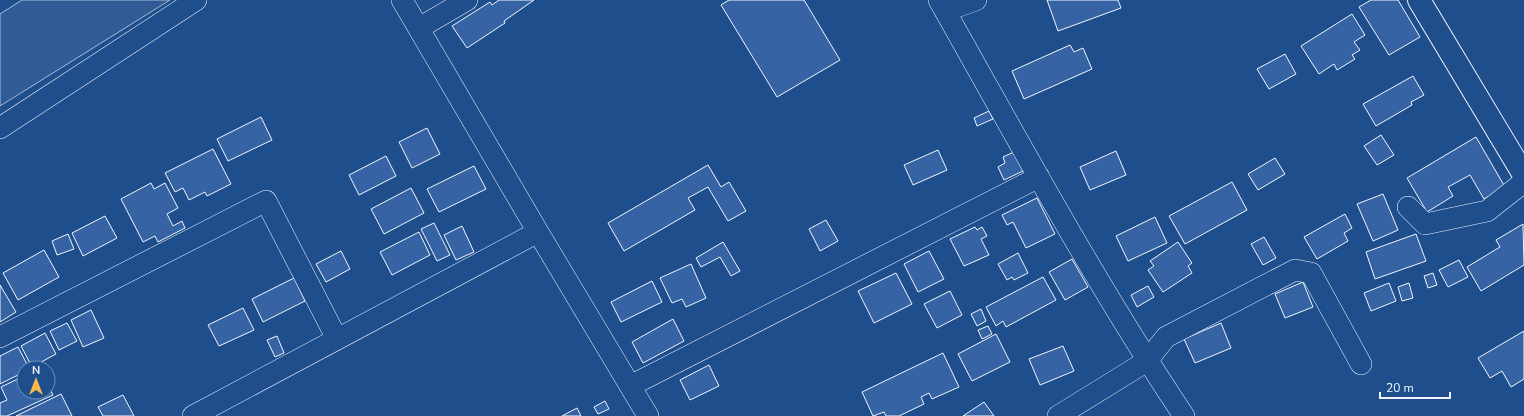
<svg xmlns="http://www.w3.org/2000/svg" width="1524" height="416" viewBox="0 0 1524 416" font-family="'Nunito Sans',sans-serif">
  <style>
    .built { fill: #305b95; stroke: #a8bbd7 }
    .building { fill: #3563a3; stroke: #f2f6ff }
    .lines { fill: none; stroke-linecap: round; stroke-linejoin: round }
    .street-casing { stroke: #f2f6ff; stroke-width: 22 }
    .secondary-casing { stroke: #f2f6ff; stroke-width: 24 }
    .street { stroke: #1f4e8c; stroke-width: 21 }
    .secondary { stroke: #1f4e8c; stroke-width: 22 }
  </style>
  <rect width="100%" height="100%" fill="#1f4e8c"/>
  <!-- built -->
  <path class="built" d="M22 0H170L0 106V14Z"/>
  <!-- building -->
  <path class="building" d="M499 0H534L504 21 505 23 467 48 452 26 490 2 492 5Z
    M729 0H804L840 60 777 97 721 5Z
    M1047 0H1118L1121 8 1058 31Z
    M1371 0H1398L1420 37 1389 55 1359 7Z
    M1352 14 1365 35 1354 42 1360 50 1352 55 1355 59 1337 70 1334 64 1319 74 1301 46Z
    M1070 45 1074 52 1083 48 1092 69 1024 99 1012 71Z
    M1285 54 1296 74 1269 89 1257 69Z
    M1413 76 1424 95 1411 102 1412 105 1376 126 1363 104Z
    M989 111 993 119 977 126 974 118Z
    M261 117 272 140 228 161 217 139Z
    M427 128 440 154 412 168 399 142Z
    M1381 135 1394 155 1377 165 1364 146Z
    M1476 137 1505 187 1484 199 1470 175 1448 187 1453 196 1427 212 1407 178Z
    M213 149 231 184 207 196 205 192 189 200 183 188 175 192 165 173Z
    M938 150 947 170 913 185 904 165Z
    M1116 151 1126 175 1090 190 1080 167Z
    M1014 152 1023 171 1004 180 998 167 1005 163 1003 157Z
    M386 156 396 176 359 195 349 175Z
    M1275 158 1285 174 1258 190 1248 174Z
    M708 165 721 187 729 182 746 211 728 221 708 187 688 198 695 210 624 251 608 223Z
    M474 166 486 189 439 212 427 189Z
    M1232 182 1247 210 1185 244 1169 216Z
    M151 183 154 189 165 183 178 208 167 214 173 226 182 221 185 228 158 242 155 236 143 242 121 199Z
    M411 188 424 213 384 234 371 209Z
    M1383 194 1398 230 1373 241 1357 204Z
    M1037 198 1055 234 1026 248 1013 222 1007 225 1002 215Z
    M1345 214 1352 228 1344 233 1348 241 1317 259 1304 237Z
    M105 216 117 238 83 256 72 233Z
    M1155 217 1167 243 1128 261 1116 236Z
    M826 220 838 241 820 251 809 229Z
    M434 223 450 255 437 261 421 229Z
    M1523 224 1524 265 1481 291 1467 267 1500 247 1496 240Z
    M462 226 474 252 456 260 444 235Z
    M975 227 977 230 982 227 987 236 981 239 989 255 964 266 950 239Z
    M419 232 430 255 392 275 380 252Z
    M68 234 74 249 57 255 52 241Z
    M1416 234 1426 261 1375 279 1366 252Z
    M1264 237 1276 258 1263 265 1251 244Z
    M723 242 740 271 731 276 720 257 701 267 696 258Z
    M1178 242 1192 263 1188 266 1192 273 1163 292 1148 270 1154 266 1150 261Z
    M44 250 59 277 18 300 3 273Z
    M341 251 350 269 326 282 316 264Z
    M929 251 944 279 918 292 904 264Z
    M1018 253 1028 273 1014 280 1012 277 1007 280 998 264Z
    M1072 259 1088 287 1065 300 1049 272Z
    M1459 260 1468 277 1448 287 1439 270Z
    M691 264 706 298 686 307 682 299 672 303 660 278Z
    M896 273 912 304 874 323 858 291Z
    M1433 273 1437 285 1428 288 1424 276Z
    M1043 277 1056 300 1006 327 1003 321 996 326 986 307Z
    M294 278 305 301 263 322 252 299Z
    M652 281 662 302 621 322 611 302Z
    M1303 282 1313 307 1285 318 1275 294Z
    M1389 283 1396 301 1371 311 1364 293Z
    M1409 283 1413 298 1402 301 1398 287Z
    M0 285 16 312 0 322Z
    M1148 286 1154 297 1137 307 1131 295Z
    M950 291 962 315 937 328 924 304Z
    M243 308 254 330 219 346 208 325Z
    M981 309 986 321 977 326 971 314Z
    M91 310 104 338 83 347 71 320Z
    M673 319 684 341 643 363 632 342Z
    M67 323 77 341 59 350 50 331Z
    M1221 323 1231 348 1195 363 1184 339Z
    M988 326 992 334 982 339 978 330Z
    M1524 331V379L1511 387 1502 371 1490 378 1478 358Z
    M45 333 56 354 32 367 21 346Z
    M996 334 1010 362 972 381 958 354Z
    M277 336 284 353 275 357 267 340Z
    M1063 346 1074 371 1040 385 1029 359Z
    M18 347 29 368H24V372L0 384V356Z
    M943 353 959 387 932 399 929 393 921 397 924 404 899 416H886L884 412 873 416 862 392Z
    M709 365 719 386 690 400 680 380Z
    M24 376V392H48V385L53 395 7 416H0V403L7 400 1 387Z
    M61 394 72 416H16Z
    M123 395 134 416H103L98 407Z
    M605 401 609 409 598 414 594 407Z
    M984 402 994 416H963Z
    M577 408 581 416H562Z"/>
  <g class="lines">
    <!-- street casing -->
    <g class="street-casing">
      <path id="street" d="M402 0 538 232 648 416
        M939 0C1018 140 1095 283 1184 416
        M945 11 976 0
        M419 28 467 0
        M0 128 196 0
        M1408 207 1425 224 1487 211 1524 182
        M0 337 266 201 337 339
        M630 386 1039 177
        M193 416 538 232
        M1058 416 1147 361 1166 337 1295 270 1311 273 1361 364"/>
    </g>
    <!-- secondary casing -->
    <g class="secondary-casing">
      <path id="secondary" d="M1419 0 1524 175"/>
    </g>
    <!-- street -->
    <use href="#street" class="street"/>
    <!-- secondary -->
    <use href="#secondary" class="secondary"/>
  </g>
  <!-- north arrow -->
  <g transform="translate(36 380)"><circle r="19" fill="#1f4e8c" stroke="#7391ba"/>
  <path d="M0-3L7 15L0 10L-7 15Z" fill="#ffb74d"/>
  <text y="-6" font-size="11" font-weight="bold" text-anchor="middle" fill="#f2f6ff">N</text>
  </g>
  <!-- scale -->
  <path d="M1380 392v6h70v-6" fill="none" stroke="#f2f6ff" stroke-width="2"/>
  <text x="1386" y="392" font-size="12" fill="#f2f6ff" stroke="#1f4e8c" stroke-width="3" paint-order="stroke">20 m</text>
</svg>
